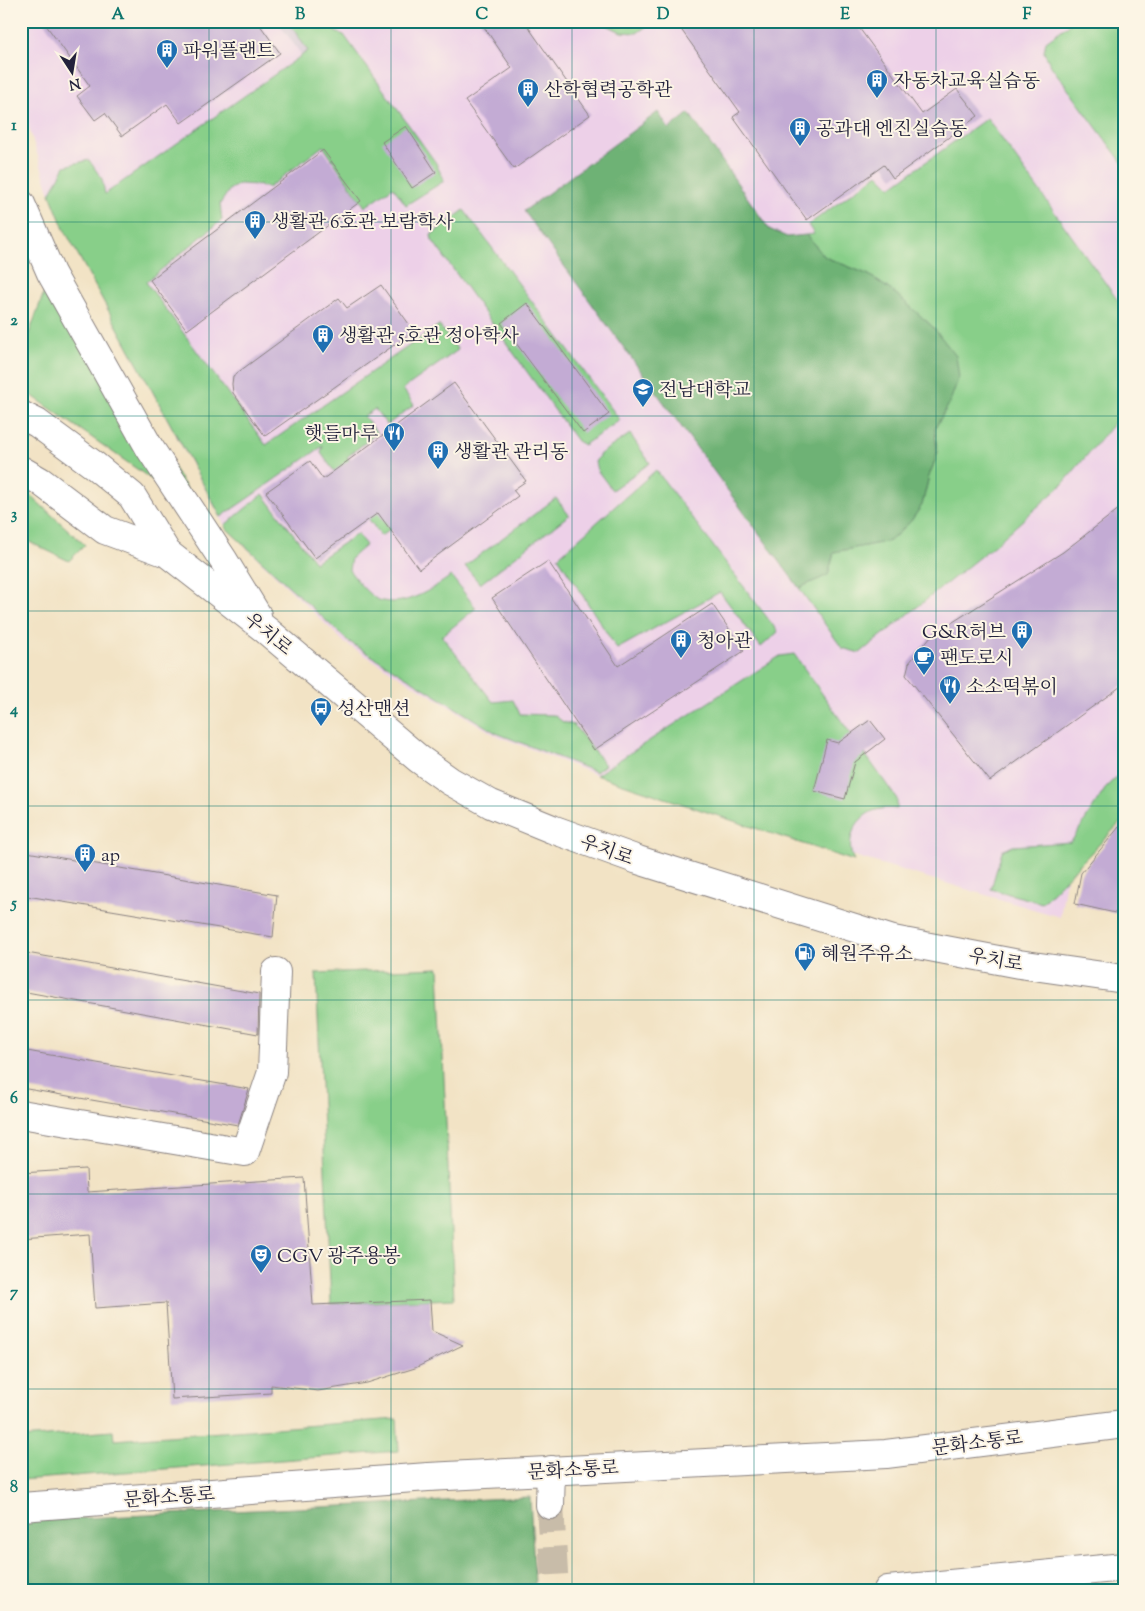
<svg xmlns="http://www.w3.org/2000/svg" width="1145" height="1611" viewBox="0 0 1145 1611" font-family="'Sorts Mill Goudy','Noto Serif KR',serif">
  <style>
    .built { fill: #edd0e8 }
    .industrial { fill: #ccbed4 }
    .green { fill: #88cf89; stroke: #557862 }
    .forest { fill: #6eb275; stroke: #486a58 }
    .building { fill: #c3abd4 }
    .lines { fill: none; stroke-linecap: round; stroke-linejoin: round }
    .minor-tunnel { stroke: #c8bca9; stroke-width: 28; stroke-dasharray: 28 14; stroke-linecap: butt }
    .minor-casing { stroke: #8a8280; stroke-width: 30 }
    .major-casing { stroke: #8a8280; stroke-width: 30 }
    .highway-casing { stroke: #8a8280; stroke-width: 30 }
    .minor { stroke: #fff; stroke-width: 28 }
    .major { stroke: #fff; stroke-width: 28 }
    .highway { stroke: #fff; stroke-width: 28 }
    .grid { fill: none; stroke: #0f766e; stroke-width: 1; stroke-opacity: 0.55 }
    .labels { text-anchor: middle; stroke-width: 4; stroke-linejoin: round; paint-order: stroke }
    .poi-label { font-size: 19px; fill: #22223b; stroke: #fcf5e5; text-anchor: start }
    .street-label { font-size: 19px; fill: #22223b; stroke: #fcf5e5 }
    .neatline { fill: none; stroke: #0f766e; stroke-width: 2 }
    .grid-label { font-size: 16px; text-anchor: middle; font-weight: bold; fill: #0f766e }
  </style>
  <rect width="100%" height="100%" fill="#fcf5e5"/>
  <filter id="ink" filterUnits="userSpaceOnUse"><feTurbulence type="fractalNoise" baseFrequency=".02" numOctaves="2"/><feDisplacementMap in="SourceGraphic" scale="10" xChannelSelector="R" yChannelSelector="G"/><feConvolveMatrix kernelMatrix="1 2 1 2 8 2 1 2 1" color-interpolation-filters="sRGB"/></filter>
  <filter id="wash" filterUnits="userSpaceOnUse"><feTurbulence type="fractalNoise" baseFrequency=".0096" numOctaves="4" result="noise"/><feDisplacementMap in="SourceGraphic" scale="20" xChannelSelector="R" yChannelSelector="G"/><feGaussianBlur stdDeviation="1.12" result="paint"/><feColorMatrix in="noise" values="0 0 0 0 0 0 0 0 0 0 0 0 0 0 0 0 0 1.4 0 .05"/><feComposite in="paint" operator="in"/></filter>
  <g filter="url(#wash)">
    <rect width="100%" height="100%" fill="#f2e3c5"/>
    <!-- built -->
    <path class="built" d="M21 21H1124V824L1116 816 1067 873 1060 917 740 822 596 775 495 735 345 643 226 528 64 229 50 194 21 103Z"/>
    <!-- industrial -->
    <path class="industrial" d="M277 21H344L347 25 303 57Z"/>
    <!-- green -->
    <path class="green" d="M288 21H327L335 32 344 35 436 163 444 181 406 205 393 187 365 207 323 146 268 188 257 185 240 184 230 189 220 204 222 220 146 282 266 445 439 325 458 350 403 389 414 405 387 425 375 409 364 416 377 433 347 457 395 525 381 536 321 453 323 446 221 517 64 229 50 194 65 166 89 160 102 179 105 194 308 51Z
      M599 21H654L637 33 621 32Z
      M1074 21H1124V165L1051 66 1044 52 1046 41Z
      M987 118 1124 309V411L1062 485 997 543 860 653 842 648 799 588 828 575 834 552 890 541 911 521 922 505 929 476 937 455 935 428 949 404 933 327 896 294 869 275 825 257 806 235 814 234 808 225 878 174 891 187Z
      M464 210 620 420 584 445 577 441 432 240 431 235Z
      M51 273 204 516 21 388V356Z
      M630 434 650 463 612 490 597 470 595 462 600 454Z
      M656 470 778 632 761 647 720 592 617 649 558 557Z
      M21 487 85 545 69 561 21 538Z
      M263 494 315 562 357 534 366 545 351 558 349 570C357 580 367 595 379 600 404 608 431 590 451 576L476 608 442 636 493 702 513 700 520 714 554 715 563 722 574 725 605 765 596 772 496 733 348 641 226 528 225 525Z
      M556 498 569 515 480 584 465 566Z
      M794 654 897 799V809C889 808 881 808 873 811 854 819 845 842 854 861L596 775 780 656Z
      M1124 770V819L1042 903 991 889 1002 851 1013 846 1071 842 1107 786Z
      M439 968 454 1299 331 1304 316 973Z
      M397 1419 399 1451 21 1480V1438L113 1431 114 1440Z"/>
    <!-- forest -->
    <path class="forest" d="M658 112 669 129 689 113 769 229 787 237 806 235 825 257 869 275 896 294 933 327 956 356 959 377 949 404 935 428 937 455 929 476 922 505 911 521 890 541 834 552 828 575 799 588 524 211Z
      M530 1497 535 1584 373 1590H21V1521Z"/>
    <g id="blocks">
      <!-- building -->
      <path class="building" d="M43 21H257L280 53 181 123 167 104 122 136 105 113 95 120 77 96 90 86Z
        M480 21H524L590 115 514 169 465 101 512 68Z
        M675 21H854L922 114 957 89 978 116 893 178 884 165 807 220 733 117 740 112Z
        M406 126 436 172 412 188 382 142Z
        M323 150 361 201 187 330 150 280Z
        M381 285 414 331 265 436 233 393 232 384 233 376 339 298 347 308Z
        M527 303 609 414 583 433 501 323Z
        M454 383 526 481 513 490 518 496 419 569 378 513 315 558 266 492 310 461 323 479Z
        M1124 505V684L990 781 906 675 909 663 931 636 1063 552Z
        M548 561 618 666 712 604 744 651 594 750 492 598Z
        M870 720 885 739 855 762 845 799 814 791 827 740 838 743Z
        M1124 821V915L1075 904 1081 873Z
        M21 851 277 895 273 937 21 895Z
        M21 952 259 994 258 1034 21 991Z
        M21 1050 249 1089 238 1125 21 1088Z
        M86 1169 87 1192 304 1178 313 1305 430 1300 432 1331 463 1345 415 1368 367 1383 318 1391 271 1385V1393L172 1399 166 1303 95 1308 90 1234 21 1239V1173Z"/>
    </g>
  </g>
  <g filter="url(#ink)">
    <use href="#blocks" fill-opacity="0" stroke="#8a8280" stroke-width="1"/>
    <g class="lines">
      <!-- minor-tunnel -->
      <path class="minor-tunnel" d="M550 1505 555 1590"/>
      <!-- minor casing -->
      <g class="minor-casing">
        <path id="minor" d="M21 1114 245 1152 272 1072 276 972
          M550 1505 551 1470
          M21 1507 428 1477 886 1454 1124 1424"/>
      </g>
      <!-- major casing -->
      <g class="major-casing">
        <path id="major" d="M21 204 51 273 149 447 224 561 257 615
          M21 415 37 423 94 465 132 496 167 553
          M21 470 40 481 105 530 167 553 266 630 419 759 450 781 491 804 552 829 638 860 893 940 1019 964 1124 979"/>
      </g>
      <!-- highway casing -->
      <g class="highway-casing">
        <path id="highway" d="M888 1590 1124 1567"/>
      </g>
      <!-- minor -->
      <use href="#minor" class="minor"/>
      <!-- major -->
      <use href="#major" class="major"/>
      <!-- highway -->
      <use href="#highway" class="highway"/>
    </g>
  </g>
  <!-- grid -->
  <path class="grid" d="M209 21V1590M391 21V1590M572 21V1590M754 21V1590M936 21V1590M21 222H1124M21 416H1124M21 611H1124M21 806H1124M21 1000H1124M21 1194H1124M21 1389H1124"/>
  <!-- icons -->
  <defs>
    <g id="building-pin" transform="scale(1.125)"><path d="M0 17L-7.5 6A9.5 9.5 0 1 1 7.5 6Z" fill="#1f6fb2" stroke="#fcf5e5"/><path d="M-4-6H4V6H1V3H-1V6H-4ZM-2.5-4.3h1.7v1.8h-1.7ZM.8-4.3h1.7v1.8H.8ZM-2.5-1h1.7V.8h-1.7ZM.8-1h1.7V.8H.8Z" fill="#fff"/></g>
    <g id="university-pin" transform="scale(1.125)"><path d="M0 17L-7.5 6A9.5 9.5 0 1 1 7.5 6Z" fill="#1f6fb2" stroke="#fcf5e5"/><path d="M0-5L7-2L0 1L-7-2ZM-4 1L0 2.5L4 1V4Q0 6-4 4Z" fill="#fff"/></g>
    <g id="restaurant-pin" transform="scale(1.125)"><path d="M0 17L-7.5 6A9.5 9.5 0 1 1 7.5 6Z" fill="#1f6fb2" stroke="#fcf5e5"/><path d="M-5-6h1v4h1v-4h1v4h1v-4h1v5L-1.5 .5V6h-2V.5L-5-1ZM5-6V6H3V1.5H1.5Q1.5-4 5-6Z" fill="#fff"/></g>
    <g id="cafe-pin" transform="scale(1.125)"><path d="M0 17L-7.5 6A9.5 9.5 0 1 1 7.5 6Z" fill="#1f6fb2" stroke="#fcf5e5"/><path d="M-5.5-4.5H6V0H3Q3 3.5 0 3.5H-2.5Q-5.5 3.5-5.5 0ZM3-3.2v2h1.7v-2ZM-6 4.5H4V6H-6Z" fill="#fff"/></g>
    <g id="bus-pin" transform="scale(1.125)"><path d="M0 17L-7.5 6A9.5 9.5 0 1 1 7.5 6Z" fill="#1f6fb2" stroke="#fcf5e5"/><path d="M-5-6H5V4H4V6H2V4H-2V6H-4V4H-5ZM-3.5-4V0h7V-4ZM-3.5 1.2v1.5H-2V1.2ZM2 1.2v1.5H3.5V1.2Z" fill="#fff"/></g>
    <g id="fuel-pin" transform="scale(1.125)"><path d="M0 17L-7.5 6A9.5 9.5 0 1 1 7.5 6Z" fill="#1f6fb2" stroke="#fcf5e5"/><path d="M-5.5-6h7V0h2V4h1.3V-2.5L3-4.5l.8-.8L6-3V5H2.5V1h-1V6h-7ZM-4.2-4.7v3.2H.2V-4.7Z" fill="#fff"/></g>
    <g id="theatre-pin" transform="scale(1.125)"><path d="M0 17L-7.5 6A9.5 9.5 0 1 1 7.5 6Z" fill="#1f6fb2" stroke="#fcf5e5"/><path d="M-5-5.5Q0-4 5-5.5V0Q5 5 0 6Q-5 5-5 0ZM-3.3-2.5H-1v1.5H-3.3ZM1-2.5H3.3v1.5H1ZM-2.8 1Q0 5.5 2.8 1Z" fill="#fff"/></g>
  </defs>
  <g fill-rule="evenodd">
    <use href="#building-pin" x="167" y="50"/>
    <use href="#building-pin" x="877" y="80"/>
    <use href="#building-pin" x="528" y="89"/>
    <use href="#building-pin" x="800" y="128"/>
    <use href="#building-pin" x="255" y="221"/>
    <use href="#building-pin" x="323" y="335"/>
    <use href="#university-pin" x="643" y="389"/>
    <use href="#restaurant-pin" x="394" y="433"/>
    <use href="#building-pin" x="438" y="451"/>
    <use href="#building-pin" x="1022" y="631"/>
    <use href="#building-pin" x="681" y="640"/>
    <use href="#cafe-pin" x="924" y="657"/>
    <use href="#restaurant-pin" x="950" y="686"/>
    <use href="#bus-pin" x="321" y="708"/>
    <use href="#building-pin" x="85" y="854"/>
    <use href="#fuel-pin" x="805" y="953"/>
    <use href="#theatre-pin" x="261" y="1255"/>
  </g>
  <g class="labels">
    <!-- poi labels -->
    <g class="poi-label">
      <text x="183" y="57">파워플랜트</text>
      <text x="893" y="87">자동차교육실습동</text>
      <text x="544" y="96">산학협력공학관</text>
      <text x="816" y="135">공과대 엔진실습동</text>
      <text x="271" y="228">생활관 6호관 보람학사</text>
      <text x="339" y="342">생활관 5호관 정아학사</text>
      <text x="659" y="396">전남대학교</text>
      <text x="378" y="440" text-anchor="end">햇들마루</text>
      <text x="454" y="458">생활관 관리동</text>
      <text x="1006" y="638" text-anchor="end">G&amp;R허브</text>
      <text x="697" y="647">청아관</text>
      <text x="940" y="664">팬도로시</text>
      <text x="966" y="693">소소떡볶이</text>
      <text x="337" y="715">성산맨션</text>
      <text x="101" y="861">ap</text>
      <text x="821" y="960">혜원주유소</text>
      <text x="277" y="1262">CGV 광주용봉</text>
    </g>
    <!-- street labels -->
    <g class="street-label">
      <text transform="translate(269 633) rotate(39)" y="7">우치로</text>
      <text transform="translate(607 849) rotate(20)" y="7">우치로</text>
      <text transform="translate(996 959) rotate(10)" y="7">우치로</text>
      <text transform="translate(977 1442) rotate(-7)" y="7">문화소통로</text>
      <text transform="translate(573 1469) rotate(-3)" y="7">문화소통로</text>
      <text transform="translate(169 1496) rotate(-4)" y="7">문화소통로</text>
    </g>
  </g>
  <!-- margin -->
  <rect width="1145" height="1611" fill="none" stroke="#fcf5e5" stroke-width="55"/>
  <!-- north arrow -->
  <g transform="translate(72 72) rotate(168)" stroke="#fcf5e5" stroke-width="4" paint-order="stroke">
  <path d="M0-4L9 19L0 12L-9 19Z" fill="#22223b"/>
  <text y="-8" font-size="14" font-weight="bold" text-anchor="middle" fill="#22223b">N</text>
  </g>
  <rect x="28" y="28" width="1090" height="1556" class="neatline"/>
  <g class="grid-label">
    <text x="118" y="19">A</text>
    <text x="300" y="19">B</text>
    <text x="482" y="19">C</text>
    <text x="663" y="19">D</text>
    <text x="845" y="19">E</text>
    <text x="1027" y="19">F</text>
    <text x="14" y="130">1</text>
    <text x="14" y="325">2</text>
    <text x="14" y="519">3</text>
    <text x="14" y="714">4</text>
    <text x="14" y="908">5</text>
    <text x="14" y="1103">6</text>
    <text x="14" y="1297">7</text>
    <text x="14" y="1492">8</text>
  </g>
</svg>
